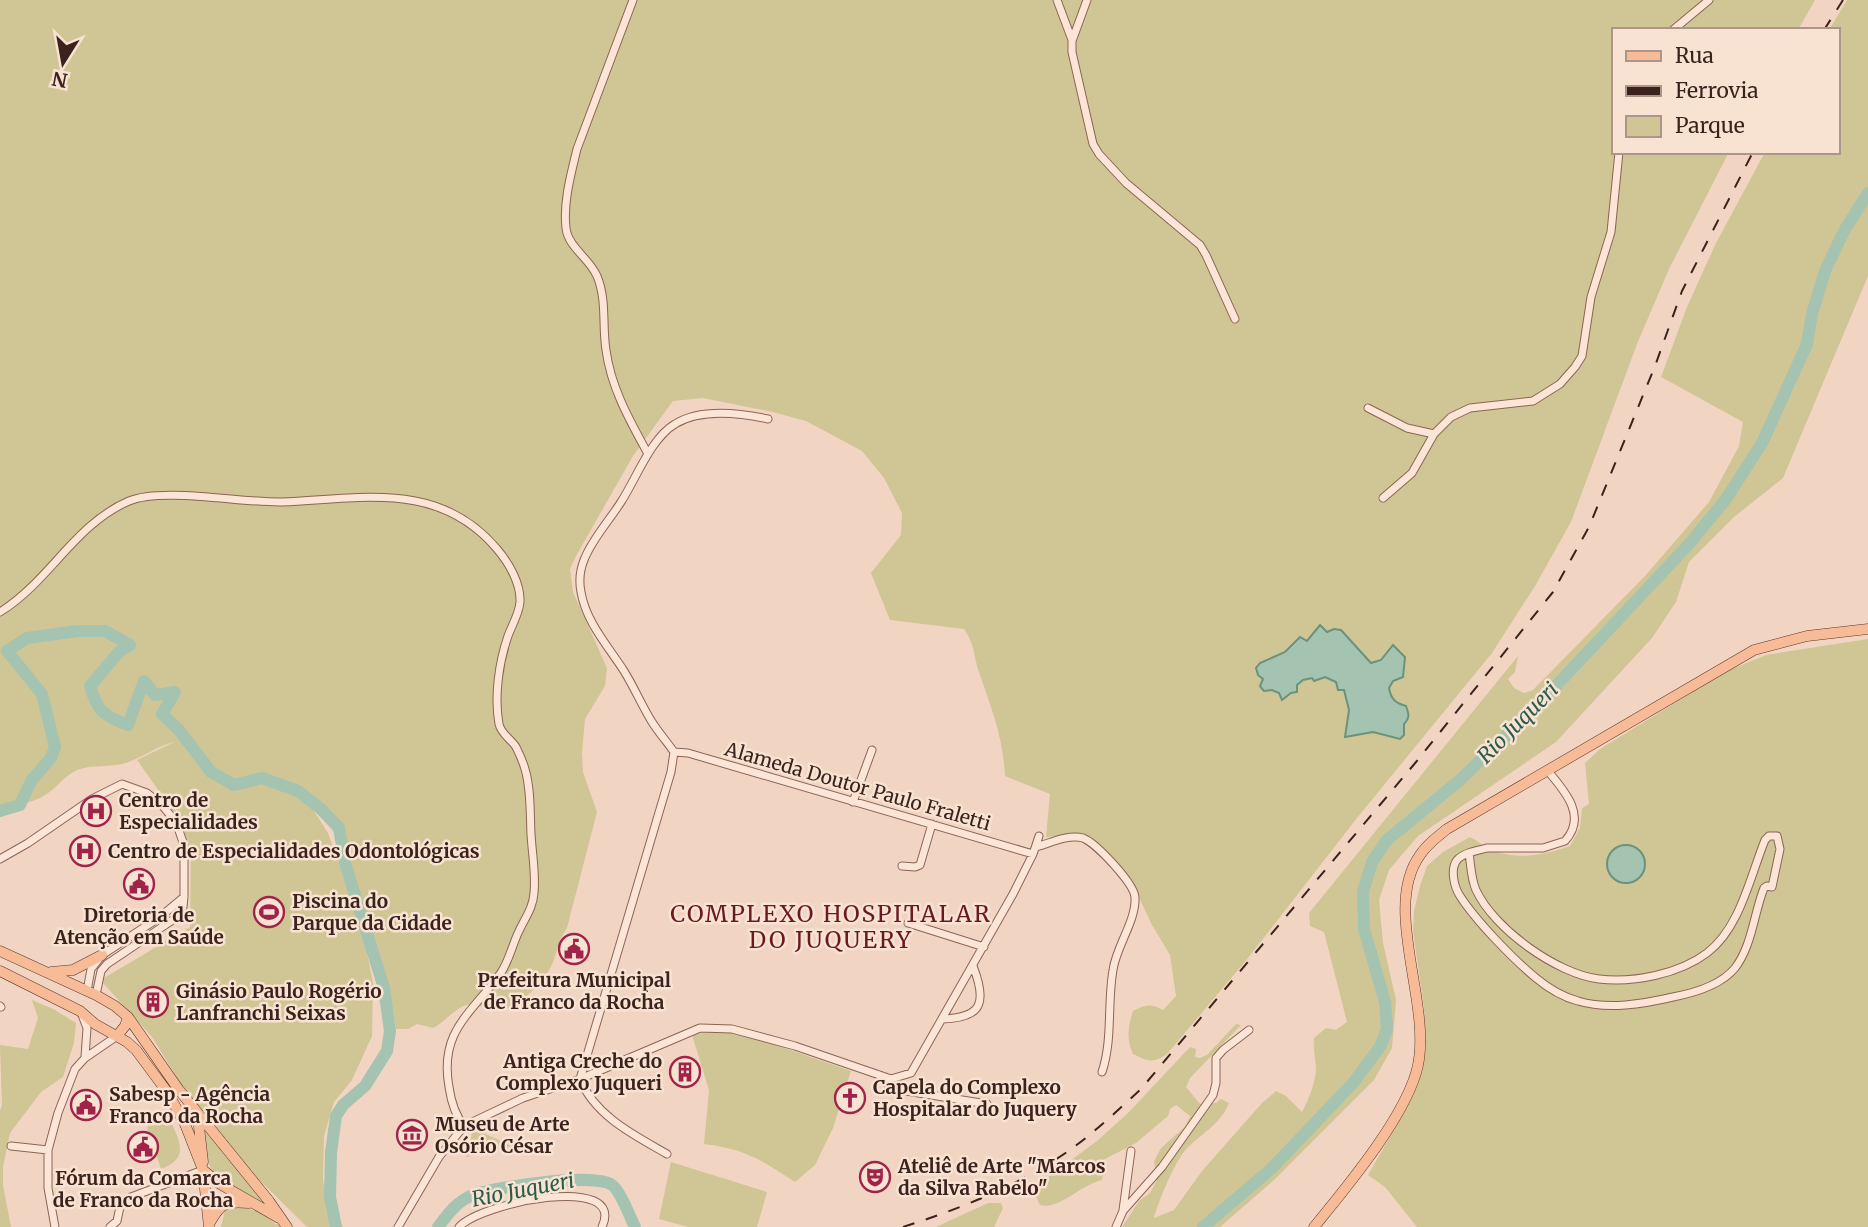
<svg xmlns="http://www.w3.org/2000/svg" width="1868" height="1227" viewBox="0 0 1868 1227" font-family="Merriweather,serif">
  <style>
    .green { fill: #d0c595 }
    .water { fill: #a4c3b1; stroke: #6a927c; stroke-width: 2 }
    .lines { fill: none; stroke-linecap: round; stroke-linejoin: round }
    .river { stroke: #a4c3b1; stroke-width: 12 }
    .minor-casing { stroke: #8c6457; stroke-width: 9 }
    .major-casing { stroke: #5a342c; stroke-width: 11 }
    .minor { stroke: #fbe5d6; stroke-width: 7 }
    .major { stroke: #f7bc97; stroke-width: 10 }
    .rail { stroke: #3b221d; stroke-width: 2; stroke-dasharray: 12 12; stroke-linecap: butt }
    .labels { text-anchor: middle; stroke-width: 5; stroke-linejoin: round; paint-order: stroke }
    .street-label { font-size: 19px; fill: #3b221d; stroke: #f8e2d2 }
    .poi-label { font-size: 19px; font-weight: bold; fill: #3b221d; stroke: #f8e2d2; text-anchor: start }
    .water-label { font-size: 21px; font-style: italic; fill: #2b5c4a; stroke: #f8e2d2 }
    .quarter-label { font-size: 23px; letter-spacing: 2px; fill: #6b1920; stroke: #f8e2d2 }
  </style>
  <rect width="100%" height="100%" fill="#f1d5c2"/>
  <!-- green -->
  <path class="green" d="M0 0H1815L1798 30H1614V152H1729L1669 269 1637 344 1571 522 1535 586 1492 653 1357 818 1248 958 1167 1054C1153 1064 1147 1061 1133 1054 1126 1038 1128 1027 1133 1011 1145 1005 1151 1003 1163 1010L1176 996 1170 955 1152 925 1137 893 1100 845 1085 834 1046 837 1050 794 1005 776C1003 737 992 710 980 675 973 656 976 647 964 629L890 620 871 573 901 535 902 513 884 478 862 451 806 421 773 412 703 398 673 401 633 456 576 556 570 569 573 592 607 668 605 686 585 719 582 752 583 772 597 812 567 928C556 942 557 960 547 973 535 990 514 1014 490 1010 484 1009 478 1002 470 1004 457 1006 445 1022 433 1028L417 1024 408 1029H396L391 999 347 861 345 839 328 821 314 811 328 833 336 855 364 937 373 983 372 1036 352 1080 334 1102 324 1136 323 1179 326 1197 343 1227H307L229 1150 199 1113 152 1037 103 983 104 978 190 927 191 848 178 818 137 760 176 741C158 746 143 757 126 763 109 768 93 764 77 770 64 776 55 790 42 797 29 804 14 805 0 808Z
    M1847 0H1868V276L1783 478 1734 517 1689 562 1676 602 1652 638 1556 742 1418 836 1389 870 1379 900 1383 943 1396 1000 1392 1048 1374 1080 1274 1180 1220 1227H1122L1139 1201 1150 1193 1157 1180 1154 1161 1161 1148 1185 1127 1190 1116 1176 1105 1170 1109 1168 1116 1136 1143 1103 1160 1099 1167 1103 1174 1102 1180C1080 1185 1060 1210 1040 1205L1036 1197V1186L1097 1141 1129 1112 1190 1047 1196 1049 1195 1057 1200 1058 1207 1055 1236 1024 1241 1025 1190 1078 1186 1087 1200 1104 1216 1103 1221 1099 1229 1103C1220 1126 1199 1134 1184 1152 1174 1164 1158 1202 1154 1218L1174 1210 1202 1171 1262 1103 1276 1091 1286 1096 1302 1112C1309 1099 1316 1081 1316 1067 1315 1057 1313 1048 1314 1038L1326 1028 1336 1030 1347 1022 1324 932 1310 926 1309 913 1518 656 1515 672 1508 679 1514 688 1524 693 1533 690 1645 576 1709 502 1739 446 1743 422 1661 377 1687 307 1716 243 1765 152H1838V30H1829Z
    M1868 639V1227H1417L1385 1187 1368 1175 1413 1096 1422 1071 1426 1047 1424 1009 1413 931 1414 911 1420 886 1427 866 1443 852 1470 837C1479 841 1486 849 1494 851 1520 860 1544 855 1570 846L1580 828 1582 808 1589 804 1585 763 1600 749 1727 671 1766 655Z
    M32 1000 53 1009 76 1023 74 1043 63 1077 41 1092 10 1133 3 1167V1185L11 1227H0V1111L2 1105 0 1045 28 1049 38 1018Z
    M721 1030 767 1042 851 1071 833 1128 815 1165 795 1182C760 1159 745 1149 704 1144L709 1090 692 1035Z
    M168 1116C178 1138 192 1158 161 1169L147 1128 149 1124Z
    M205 1130 266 1202V1206C249 1196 220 1186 211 1169 205 1158 206 1142 205 1130Z
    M476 1130 513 1146 466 1157 472 1133Z
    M671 1162 767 1192 757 1227H688L659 1219Z
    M988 1203H1001L1003 1208 994 1227H936Z
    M228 1207H244L260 1212 276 1224 296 1227H221L225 1210Z"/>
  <!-- water -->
  <path class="water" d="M1320 625 1327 632 1334 629 1341 630 1371 663 1381 660 1393 645 1405 657 1403 677 1393 681 1389 688C1391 699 1395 703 1406 706 1409 714 1410 718 1404 724V735L1400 739 1373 732 1345 737 1349 710 1344 690H1338L1336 682 1325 677 1314 681 1312 678 1303 680 1297 685V692L1291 693 1282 700 1279 693 1272 690 1264 691 1260 686 1263 679 1258 675 1256 668 1260 663 1285 652 1300 637 1307 641Z
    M1607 864a19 19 0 1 1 38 0a19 19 0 1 1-38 0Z
    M276 900 278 924 262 925 261 901Z"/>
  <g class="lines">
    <!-- river -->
    <path class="river" d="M0 811 20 805 31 781 51 758 55 747 42 694 7 651 27 638 78 631H105L130 645 120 651 90 686C97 711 104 716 128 725L144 681 155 695 175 692 162 714 179 730 211 772 234 785 262 778 298 791 320 808 339 828 345 863 384 988 390 1031 387 1051 365 1086 343 1105 336 1116 331 1153 330 1197 336 1227
      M438 1227C448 1214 457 1201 473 1195 495 1187 594 1172 612 1185 620 1190 630 1217 635 1227
      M1203 1227 1272 1168 1353 1083 1380 1047 1387 1029 1385 1002 1364 929 1363 892 1372 862 1387 840 1460 780 1538 705 1690 543 1726 499 1762 443 1807 344 1812 314 1825 271 1844 231 1868 193"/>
    <!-- minor casing -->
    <g class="minor-casing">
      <path id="minor" d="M633 0 577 149C571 174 563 202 566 228 568 247 589 258 597 276 607 300 602 325 606 350 611 388 630 421 648 454
        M1057 0 1072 40
        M1087 0 1072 41V52L1093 144 1099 154 1126 183 1200 245 1206 255 1235 319
        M1673 30 1709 0
        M1368 408 1407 428 1434 434
        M1383 498 1412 473 1434 434 1451 417 1470 408 1533 401 1560 384 1575 367 1582 356 1591 297 1611 232 1619 152
        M0 612C49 582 75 524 129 501 163 487 242 503 282 502 362 499 439 480 497 549 509 563 521 584 520 602 519 614 512 625 508 636 499 662 494 696 499 724 501 734 511 739 516 747 519 753 523 762 525 769 531 789 530 813 531 834 532 853 536 873 534 893 533 908 525 918 519 931 512 945 509 962 500 974 471 1014 439 1031 449 1087 451 1101 455 1115 464 1126
        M674 752 688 753 1033 854
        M853 802 872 750
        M1036 847C1050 843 1068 834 1083 838 1096 843 1135 884 1135 898 1136 921 1116 947 1113 970 1107 1004 1113 1039 1102 1072
        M1469 853C1471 866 1471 879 1476 890 1494 929 1557 974 1599 979 1634 983 1679 974 1707 953 1740 928 1750 877 1765 840L1769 836H1777L1780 849 1772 887 1767 886 1764 888C1754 913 1752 946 1735 968 1721 985 1694 993 1673 997 1643 1004 1608 1010 1578 1001 1563 997 1548 988 1536 978 1513 959 1476 921 1460 896 1454 887 1450 869 1457 860 1463 853 1478 850 1487 848H1543L1565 841C1588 816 1564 790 1547 770
        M0 859 28 843 92 799 122 784 147 793 161 804 176 822 184 845V897L183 907 177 917 107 964 101 971 96 995
        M902 866 915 867 920 865 932 824
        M908 923 984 947
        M87 991 91 969 102 955 160 917 184 897
        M0 1006 1 1007
        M82 1015 87 1028 85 1057
        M942 1019C983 1018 987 1002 973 966
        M879 1075 888 1085 900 1090 987 1104
        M11 1146 48 1150
        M667 1154C634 1135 595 1116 580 1079L671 772 674 752C667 742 659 733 652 722 642 706 634 687 624 671 608 646 586 622 581 592 579 582 580 570 584 560 592 539 609 521 621 502 636 479 651 438 675 424 701 408 740 413 768 419
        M1123 1210 1131 1151
        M55 1227 48 1188V1150L58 1113 75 1069 85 1058 117 1036
        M110 1227 117 1221 120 1207 131 1197 203 1170
        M398 1227 439 1157 464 1126 523 1098 580 1079 700 1028 732 1029 795 1046 891 1079 911 1073 1013 894 1033 854 1039 836
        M459 1227C482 1202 627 1173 602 1227
        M1116 1227 1123 1211 1162 1167 1213 1095 1216 1083V1058L1223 1050 1249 1030"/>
    </g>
    <!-- major casing -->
    <g class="major-casing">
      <path id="major" d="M0 951 96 995 115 1006 128 1017 179 1090 269 1201 287 1227
        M0 971 80 1011 95 1024 127 1042 136 1050 168 1093 185 1124 203 1170 209 1227
        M51 972 73 970 102 955
        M117 1036 125 1026 128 1017
        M198 1118 203 1162
        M203 1170 220 1184 279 1218
        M209 1224C221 1203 224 1201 249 1203
        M1314 1227C1346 1188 1408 1114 1418 1065 1431 1001 1382 908 1420 855 1427 844 1437 837 1447 829L1754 650 1807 636 1868 629"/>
    </g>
    <!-- minor -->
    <use href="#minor" class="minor"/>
    <!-- major -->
    <use href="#major" class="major"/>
    <!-- rail -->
    <path class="rail" d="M1824 30 1843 0
      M903 1227C959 1209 1015 1187 1064 1154 1092 1135 1117 1111 1141 1089L1416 762 1553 592 1589 527 1655 366 1682 291 1753 152"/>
  </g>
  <!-- icons -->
  <defs>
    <g id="hospital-ring" transform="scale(1.575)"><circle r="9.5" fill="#f8e2d2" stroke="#a02349" stroke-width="1.5"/><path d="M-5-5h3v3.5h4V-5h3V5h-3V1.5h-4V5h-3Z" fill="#a02349"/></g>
    <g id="civic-ring" transform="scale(1.575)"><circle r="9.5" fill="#f8e2d2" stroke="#a02349" stroke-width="1.5"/><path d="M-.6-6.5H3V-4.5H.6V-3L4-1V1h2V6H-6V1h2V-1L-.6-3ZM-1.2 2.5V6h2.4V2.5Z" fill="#a02349"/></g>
    <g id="stadium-ring" transform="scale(1.575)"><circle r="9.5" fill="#f8e2d2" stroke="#a02349" stroke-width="1.5"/><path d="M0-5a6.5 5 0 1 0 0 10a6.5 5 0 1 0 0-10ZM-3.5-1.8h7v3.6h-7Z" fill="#a02349"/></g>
    <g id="building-ring" transform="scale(1.575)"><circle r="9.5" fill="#f8e2d2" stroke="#a02349" stroke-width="1.5"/><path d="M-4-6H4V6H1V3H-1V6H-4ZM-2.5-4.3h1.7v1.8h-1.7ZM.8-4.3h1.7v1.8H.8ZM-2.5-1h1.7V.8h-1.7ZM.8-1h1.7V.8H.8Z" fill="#a02349"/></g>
    <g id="church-ring" transform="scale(1.575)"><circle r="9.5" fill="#f8e2d2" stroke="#a02349" stroke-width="1.5"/><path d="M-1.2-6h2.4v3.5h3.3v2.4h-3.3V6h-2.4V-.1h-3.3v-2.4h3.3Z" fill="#a02349"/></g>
    <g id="museum-ring" transform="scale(1.575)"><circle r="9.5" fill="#f8e2d2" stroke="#a02349" stroke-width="1.5"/><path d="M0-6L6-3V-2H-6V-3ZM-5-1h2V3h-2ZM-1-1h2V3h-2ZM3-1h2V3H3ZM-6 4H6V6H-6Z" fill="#a02349"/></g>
    <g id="theatre-ring" transform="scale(1.575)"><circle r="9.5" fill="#f8e2d2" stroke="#a02349" stroke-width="1.5"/><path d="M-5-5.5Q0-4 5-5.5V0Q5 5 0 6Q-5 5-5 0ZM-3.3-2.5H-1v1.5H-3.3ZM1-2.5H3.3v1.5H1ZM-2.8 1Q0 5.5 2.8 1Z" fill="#a02349"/></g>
  </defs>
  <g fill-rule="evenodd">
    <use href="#hospital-ring" x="96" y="811"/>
    <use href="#hospital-ring" x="85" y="851"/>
    <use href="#civic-ring" x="139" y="884"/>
    <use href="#stadium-ring" x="269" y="912"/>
    <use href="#civic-ring" x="574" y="949"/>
    <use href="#building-ring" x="153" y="1002"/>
    <use href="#building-ring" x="685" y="1072"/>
    <use href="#church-ring" x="850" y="1098"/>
    <use href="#civic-ring" x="86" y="1105"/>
    <use href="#museum-ring" x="412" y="1135"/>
    <use href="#civic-ring" x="143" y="1147"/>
    <use href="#theatre-ring" x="875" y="1177"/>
  </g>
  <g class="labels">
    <!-- street labels -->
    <g class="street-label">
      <text transform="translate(858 786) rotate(16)" y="7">Alameda Doutor Paulo Fraletti</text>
    </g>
    <!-- poi labels -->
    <g class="poi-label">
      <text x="119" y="807">Centro de<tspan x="119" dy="22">Especialidades</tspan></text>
      <text x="108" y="858">Centro de Especialidades Odontológicas</text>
      <text x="292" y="908">Piscina do<tspan x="292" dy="22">Parque da Cidade</tspan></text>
      <text x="139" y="922" text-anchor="middle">Diretoria de<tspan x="139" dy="22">Atenção em Saúde</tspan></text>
      <text x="574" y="987" text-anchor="middle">Prefeitura Municipal<tspan x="574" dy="22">de Franco da Rocha</tspan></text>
      <text x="176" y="998">Ginásio Paulo Rogério<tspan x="176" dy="22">Lanfranchi Seixas</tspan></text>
      <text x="662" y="1068" text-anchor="end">Antiga Creche do<tspan x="662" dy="22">Complexo Juqueri</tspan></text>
      <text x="873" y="1094">Capela do Complexo<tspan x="873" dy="22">Hospitalar do Juquery</tspan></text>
      <text x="109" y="1101">Sabesp - Agência<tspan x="109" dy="22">Franco da Rocha</tspan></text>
      <text x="435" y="1131">Museu de Arte<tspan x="435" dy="22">Osório César</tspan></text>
      <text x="898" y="1173">Ateliê de Arte "Marcos<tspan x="898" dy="22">da Silva Rabelo"</tspan></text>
      <text x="143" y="1185" text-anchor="middle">Fórum da Comarca<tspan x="143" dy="22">de Franco da Rocha</tspan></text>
    </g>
    <!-- water labels -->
    <g class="water-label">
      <text transform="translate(1518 723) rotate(-45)" y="7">Rio Juqueri</text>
      <text transform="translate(523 1190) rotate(-11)" y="7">Rio Juqueri</text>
    </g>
    <!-- quarter labels -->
    <g class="quarter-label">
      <text x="831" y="922">COMPLEXO HOSPITALAR<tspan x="831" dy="26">DO JUQUERY</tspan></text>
    </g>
  </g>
  <!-- legend -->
  <rect x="1612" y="28" width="228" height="126" fill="#f8e2d2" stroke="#ac958a" stroke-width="2"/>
  <rect x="1626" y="51" width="35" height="10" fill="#f7bc97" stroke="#ac958a" stroke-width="2"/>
  <text x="1675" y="63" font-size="21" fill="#3b221d">Rua</text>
  <rect x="1626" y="86" width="35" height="10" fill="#3b221d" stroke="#ac958a" stroke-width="2"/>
  <text x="1675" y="98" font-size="21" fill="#3b221d">Ferrovia</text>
  <rect x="1626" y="116" width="35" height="21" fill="#d0c595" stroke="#ac958a" stroke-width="2"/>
  <text x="1675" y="133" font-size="21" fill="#3b221d">Parque</text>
  <!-- north arrow -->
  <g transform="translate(63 63) rotate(191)" stroke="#f8e2d2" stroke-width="5" paint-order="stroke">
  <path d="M0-5L12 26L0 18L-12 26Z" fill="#3b221d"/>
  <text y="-10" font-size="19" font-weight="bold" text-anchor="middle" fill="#3b221d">N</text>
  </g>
</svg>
